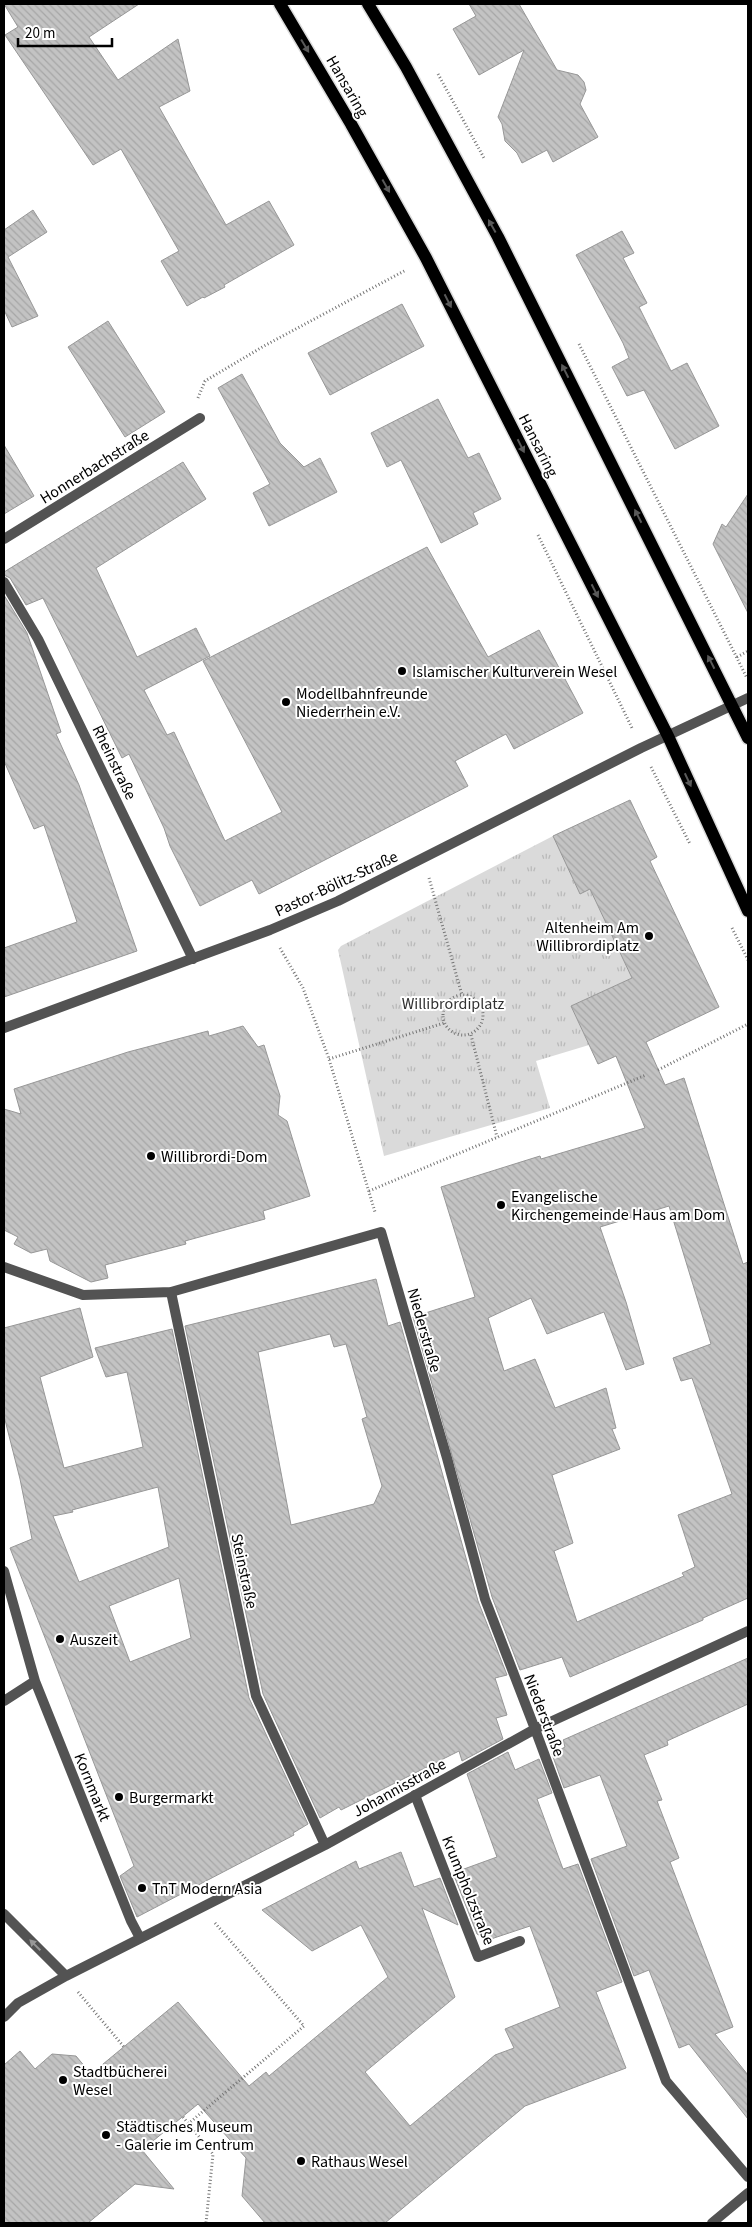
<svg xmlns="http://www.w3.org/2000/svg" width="752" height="2227" viewBox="0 0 752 2227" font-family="'Source Sans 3',sans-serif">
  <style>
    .grass { fill: url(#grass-tufts) }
    .building { fill: url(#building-back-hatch); stroke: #979797; fill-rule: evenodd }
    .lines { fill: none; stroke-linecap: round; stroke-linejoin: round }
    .primary-casing { stroke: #dbdbdb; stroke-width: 15 }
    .path { stroke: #757575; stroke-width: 3; stroke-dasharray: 1 2.5; stroke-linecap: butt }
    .service { stroke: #535353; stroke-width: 10 }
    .minor { stroke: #535353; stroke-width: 10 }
    .primary { stroke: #000; stroke-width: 12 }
    .oneway { fill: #595959 }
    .oneway2 { fill: #989898 }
    .poi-dot { fill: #000; stroke: #fff; stroke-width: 2 }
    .labels { text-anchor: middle; stroke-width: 4; stroke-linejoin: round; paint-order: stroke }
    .street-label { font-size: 16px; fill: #000; stroke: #fff }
    .poi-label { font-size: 16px; fill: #000; stroke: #fff; text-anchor: start }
    .park-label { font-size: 16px; fill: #313131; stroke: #fff }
  </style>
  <defs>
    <pattern id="grass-tufts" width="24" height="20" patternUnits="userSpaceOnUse" patternTransform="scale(1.25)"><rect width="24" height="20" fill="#dadada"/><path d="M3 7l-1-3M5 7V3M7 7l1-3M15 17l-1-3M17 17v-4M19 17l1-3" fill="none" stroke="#b9b9b9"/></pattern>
    <pattern id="building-back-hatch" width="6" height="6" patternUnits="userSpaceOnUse" patternTransform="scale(1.25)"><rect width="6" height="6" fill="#c3c3c3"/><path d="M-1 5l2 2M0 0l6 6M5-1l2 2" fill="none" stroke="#a6a6a6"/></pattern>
  </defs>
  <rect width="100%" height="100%" fill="#fff"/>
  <!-- grass -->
  <path class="grass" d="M553 836 590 889 632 978 571 1006 589 1045 536 1061 550 1108 384 1156 338 950 341 946Z"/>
  <!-- building -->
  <path class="building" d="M4 4H139L89 37 118 80 178 39 190 91 159 107 226 225 269 201 294 245 224 285 225 287 204 298 203 297 187 306 161 261 179 251 121 149 93 165 5 35 18 27Z
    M469 4H519L557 70 578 75 584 82 586 90 580 104 598 137 553 162 547 150 522 163 517 153 505 141 502 124 498 117 524 50 479 75 453 29 476 16Z
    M33 210 47 232 8 257 38 316 12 327 4 310V230Z
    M622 231 634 253 623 258 647 303 639 307 671 371 687 363 719 426 675 449 644 390 627 396 612 367 629 358 623 343 576 255Z
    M402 304 424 346 330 395 308 353Z
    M108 321 165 412 125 437 68 347Z
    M242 374 280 443 304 467 320 458 337 492 269 526 253 493 270 484 218 388Z
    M438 399 468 458 479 453 501 499 473 513 478 524 441 543 401 460 387 467 371 433Z
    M4 445 34 496 4 514Z
    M183 462 206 499 96 568 137 657 196 628 210 656 144 690 167 735 174 732 225 841 282 812 203 661 427 547 488 657 539 630 583 713 514 749 506 734 455 761 468 786 259 894 252 880 200 906 170 846 164 828 129 754 122 758 43 598 26 605 10 578 4 575V572Z
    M748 494V613L713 544 722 524 726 527Z
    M4 595 27 633 61 732 56 734 79 785 137 951 4 997V948L77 922 44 825 34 829 4 761Z
    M630 800 657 857 650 861 719 1007 646 1042 665 1085 684 1078 743 1264 748 1262V1598L703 1618V1620L570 1677 562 1657 520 1670 492 1597 413 1317 475 1297 441 1187 540 1156 541 1159 645 1128 616 1056 598 1064 571 1006 632 978 590 889 580 894 553 836ZM669 1206 711 1344 673 1358 681 1381 692 1378 732 1494 678 1515 695 1567 682 1573 684 1576 577 1622 554 1551 573 1543 552 1475 620 1449 612 1429 616 1428 606 1388 555 1408 535 1359 504 1371 488 1318 531 1298 547 1334 604 1312 626 1370 644 1364 626 1302 600 1227Z
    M243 1026 258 1047 264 1045 280 1096 278 1115 287 1121 310 1196 263 1211 265 1219 185 1241 186 1244 105 1265 108 1278 91 1282 50 1261 47 1249 31 1253 14 1244 18 1237 4 1230V1109L21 1114 14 1089 128 1052 208 1031 209 1036Z
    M376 1279 388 1326 400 1322 478 1601 507 1675 495 1678 507 1715 496 1718 503 1739 462 1761 459 1751 341 1810 339 1807 320 1818 263 1694 185 1326ZM330 1334 334 1347 346 1344 367 1417 362 1419 382 1486 374 1504 291 1525 258 1352Z
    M80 1308 93 1357 40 1377 64 1468 143 1447 127 1372 106 1377 95 1348 172 1329 249 1698 308 1824 293 1833 294 1835 137 1917 120 1876 134 1866 10 1548 32 1539 20 1479 4 1416V1328ZM158 1487 169 1547 79 1582 53 1516 73 1512 72 1510ZM179 1578 191 1638 130 1662 109 1606Z
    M748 1658V1704L667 1741 668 1745 644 1755 662 1800 657 1801 679 1858 670 1862 733 2027 715 2034 748 2075V2119L689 2044 679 2048 649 1970 634 1976 591 1859 627 1846 600 1775 564 1788 552 1754 565 1747 563 1740Z
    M508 1752 515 1770 539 1759 552 1793 537 1799 563 1869 578 1864 622 1982 596 1992 626 2068 525 2106 385 2223H265L242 2196 246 2158 198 2104 142 2150 174 2189 135 2184 88 2223H4V2065L20 2051 35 2069 52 2054 76 2056 91 2074 178 2002 249 2086 266 2072 269 2076 388 1977 361 1925 312 1951 262 1910 356 1861 359 1869 401 1852 414 1887 440 1878 458 1925 422 1908 455 1997 365 2072 410 2126 495 2055 514 2048 505 2029 560 2007 530 1926 488 1940 477 1934 453 1873 497 1857 467 1774Z"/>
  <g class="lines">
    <!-- primary casing -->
    <g class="primary-casing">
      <path id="primary" d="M280 4 351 124 426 258 668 736 748 911
        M368 4 406 67 498 237 748 738"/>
    </g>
    <!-- path -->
    <path class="path" d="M438 74 484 158
      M579 344 747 678
      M198 398 205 381 264 346 406 270
      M538 535 633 730
      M737 657 748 651
      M651 767 690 844
      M429 878 462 995
      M732 928 748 960
      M280 948 303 988 329 1059 375 1212
      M443 1015a20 20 0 1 1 40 0a20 20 0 1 1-40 0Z
      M471 1035 497 1137
      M329 1059 444 1023
      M658 1070 748 1024
      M369 1191 646 1075
      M78 1992 124 2047
      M183 2117 213 2154 206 2223
      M188 2124 304 2026 215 1923"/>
    <!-- service -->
    <path class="service" d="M415 1795 478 1957 520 1941"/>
    <!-- minor -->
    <path class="minor" d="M4 539 200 418
      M4 582 38 639 193 959
      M4 1028 270 930 338 901 641 748 748 698
      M4 1267 83 1295 171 1292 381 1232 447 1458 485 1599 535 1729 666 2081 748 2177
      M171 1292 256 1696 325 1845
      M4 1571 35 1681 131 1921 140 1938
      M4 1701 35 1681
      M4 1914 66 1976
      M4 2017 18 2003 66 1976 325 1845 535 1729 748 1631
      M712 2223 748 2193"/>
    <!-- primary -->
    <use href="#primary" class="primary"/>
  </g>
  <!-- one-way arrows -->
  <defs><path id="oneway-solid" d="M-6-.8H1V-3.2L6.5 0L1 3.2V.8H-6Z" transform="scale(1.25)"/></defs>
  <g class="oneway">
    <use href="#oneway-solid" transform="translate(305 46) rotate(59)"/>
    <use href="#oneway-solid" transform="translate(386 186) rotate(61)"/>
    <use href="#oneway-solid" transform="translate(492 226) rotate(-119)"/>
    <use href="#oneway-solid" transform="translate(448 301) rotate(63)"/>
    <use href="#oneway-solid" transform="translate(565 371) rotate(-117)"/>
    <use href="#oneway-solid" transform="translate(521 446) rotate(63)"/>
    <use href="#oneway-solid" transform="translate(638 516) rotate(-117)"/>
    <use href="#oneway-solid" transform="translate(595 591) rotate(63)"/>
    <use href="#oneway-solid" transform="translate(711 662) rotate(-117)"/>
    <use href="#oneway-solid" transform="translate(688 780) rotate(65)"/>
  </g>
  <use class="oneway2" href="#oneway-solid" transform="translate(35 1945) rotate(-135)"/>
  <!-- markers -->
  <g class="poi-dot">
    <circle cx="402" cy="671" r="5"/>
    <circle cx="286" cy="702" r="5"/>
    <circle cx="649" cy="936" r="5"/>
    <circle cx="151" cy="1156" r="5"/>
    <circle cx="501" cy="1205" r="5"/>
    <circle cx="60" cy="1639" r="5"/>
    <circle cx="119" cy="1797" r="5"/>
    <circle cx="142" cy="1888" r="5"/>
    <circle cx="63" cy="2080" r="5"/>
    <circle cx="106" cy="2135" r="5"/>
    <circle cx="301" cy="2161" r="5"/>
  </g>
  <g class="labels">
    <!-- street labels -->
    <g class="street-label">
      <text transform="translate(348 86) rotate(60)" y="6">Hansaring</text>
      <text transform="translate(539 445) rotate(63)" y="6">Hansaring</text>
      <text transform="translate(94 466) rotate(-32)" y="6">Honnerbachstraße</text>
      <text transform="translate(115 762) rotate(64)" y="6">Rheinstraße</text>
      <text transform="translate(336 883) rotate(-25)" y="6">Pastor-Bölitz-Straße</text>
      <text transform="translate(425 1330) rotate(74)" y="6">Niederstraße</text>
      <text transform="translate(245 1571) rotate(78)" y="6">Steinstraße</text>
      <text transform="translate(545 1715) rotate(69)" y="6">Niederstraße</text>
      <text transform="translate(93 1787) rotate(68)" y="6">Kornmarkt</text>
      <text transform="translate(399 1787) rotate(-29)" y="6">Johannisstraße</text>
      <text transform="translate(469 1890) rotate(68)" y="6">Krumpholzstraße</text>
    </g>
    <!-- poi labels -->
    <g class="poi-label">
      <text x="412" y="677">Islamischer Kulturverein Wesel</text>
      <text x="296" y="699">Modellbahnfreunde<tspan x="296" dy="18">Niederrhein e.V.</tspan></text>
      <text x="639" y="933" text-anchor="end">Altenheim Am<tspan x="639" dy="18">Willibrordiplatz</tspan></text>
      <text x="161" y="1162">Willibrordi-Dom</text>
      <text x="511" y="1202">Evangelische<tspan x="511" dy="18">Kirchengemeinde Haus am Dom</tspan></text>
      <text x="70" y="1645">Auszeit</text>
      <text x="129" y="1803">Burgermarkt</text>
      <text x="152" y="1894">TnT Modern Asia</text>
      <text x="73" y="2077">Stadtbücherei<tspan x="73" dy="18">Wesel</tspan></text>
      <text x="116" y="2132">Städtisches Museum<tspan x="116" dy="18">- Galerie im Centrum</tspan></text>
      <text x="311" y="2167">Rathaus Wesel</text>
    </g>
    <!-- park labels -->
    <g class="park-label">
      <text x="453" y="1009">Willibrordiplatz</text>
    </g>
  </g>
  <!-- border -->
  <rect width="752" height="2227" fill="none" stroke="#000000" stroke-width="10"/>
  <!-- scale -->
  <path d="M18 38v8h94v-8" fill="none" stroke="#000000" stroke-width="2.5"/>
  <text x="25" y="38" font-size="15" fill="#000000" stroke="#ffffff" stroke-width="4" paint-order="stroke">20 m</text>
</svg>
